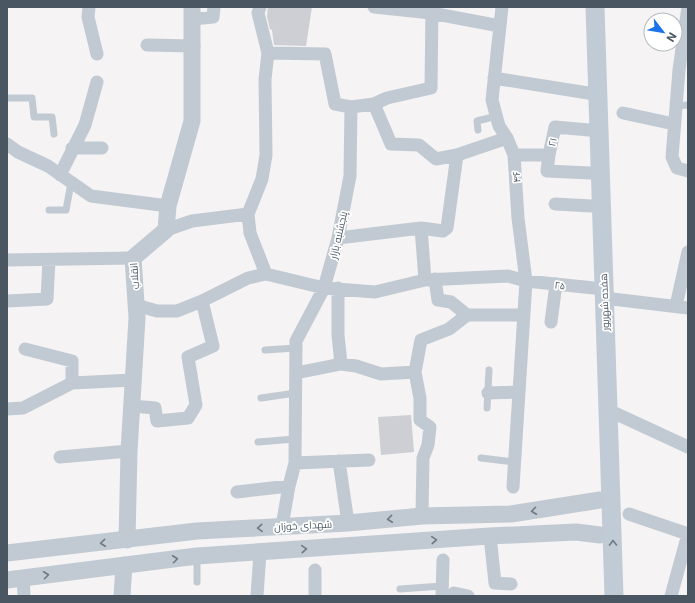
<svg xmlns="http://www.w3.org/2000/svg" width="695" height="603" viewBox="0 0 695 603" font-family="Inter,Cairo,sans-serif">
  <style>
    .building { fill: #cdcfd5 }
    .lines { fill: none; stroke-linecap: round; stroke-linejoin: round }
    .service { stroke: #c1cad2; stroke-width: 7 }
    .minor { stroke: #c1cad2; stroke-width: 13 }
    .tertiary { stroke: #c1cad2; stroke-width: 17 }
    .secondary { stroke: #c1cbd6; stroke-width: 19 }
    .oneway { stroke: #6e7983 }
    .oneway2 { stroke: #6e7984 }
    .labels { text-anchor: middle; stroke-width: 3.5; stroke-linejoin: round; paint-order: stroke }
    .street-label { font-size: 10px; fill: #4a5661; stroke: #fff }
  </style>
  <rect width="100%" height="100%" fill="#f5f3f3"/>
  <!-- building -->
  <path class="building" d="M268 7H312L306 46 274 45 272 30 270 29 267 17Z
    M411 415 414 452 381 455 378 417Z"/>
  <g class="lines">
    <!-- service -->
    <path class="service" d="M7 98H32L34 117H52L54 134
      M676 106 688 105
      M478 130 477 121 497 116
      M49 210H66L71 183
      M265 350 296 348
      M261 398 296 393
      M487 408 489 370
      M258 442 295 439
      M481 458 514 462
      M197 582V556
      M400 589 442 586"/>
    <!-- minor -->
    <path class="minor" d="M89 7 88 17 97 54
      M260 7 258 13 268 53 325 54 335 104 351 107 350 176 338 238 324 288 296 341 295 463 289 486 282 526
      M374 7 431 13 500 26
      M502 7 492 100 499 126 507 138 514 155 518 218 526 281 513 487
      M688 7 679 70 672 157 677 168 688 171
      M193 19 213 17 214 7
      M147 45 194 46
      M494 78 588 93
      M374 104 391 144 419 145 436 159 457 155 507 138
      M351 107 374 104 387 98 431 88 432 7
      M623 113 674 124
      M7 144 18 152 48 166 91 196 168 206
      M72 148H102
      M514 155H549L555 127 589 130
      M549 155 547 171 590 173
      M60 175 85 125 97 82
      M555 204 591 206
      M421 228 425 280
      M166 230 192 221 248 214
      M338 238 421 228 443 231 447 228 457 155
      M7 260 133 258
      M266 274 250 233 248 214 262 179 266 155 265 79 268 53
      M435 279 438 300 451 302 467 315
      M338 288V335L341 364
      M604 298 688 308
      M7 301 47 299 49 260
      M136 305 157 311H177L202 301 248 278 266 274 324 288 375 292 425 280 508 276 526 281 594 288
      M676 306 688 252
      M551 322 556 284
      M25 349 72 361V383
      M296 373 341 364 356 366 381 374 415 372
      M488 393 518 392
      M132 406 155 408 157 421 188 418 196 405 188 357 213 346 202 301
      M7 409 23 408 72 383 133 380
      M608 410 688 447
      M60 457 129 451
      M339 461 348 523
      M295 463 369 460
      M237 492 289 486
      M629 514 688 534 671 596
      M422 516 423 458 428 445 430 427 420 420V398L415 372 421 340 449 329 467 315H524
      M490 536 495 583 511 584
      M315 570V596
      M23 578 24 596
      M454 593 468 596
      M257 596 260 552
      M442 596 443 560"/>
    <!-- tertiary -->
    <path class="tertiary" d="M127 540 129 451 137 318 133 258 166 230 168 206 192 121V7
      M7 553 197 531 348 523 422 516 511 514 600 500
      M7 580 197 556 490 536 576 532 600 535
      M122 596 124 565"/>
    <!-- secondary -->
    <path class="secondary" d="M595 7 614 596"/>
  </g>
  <!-- one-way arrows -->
  <defs><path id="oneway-chevron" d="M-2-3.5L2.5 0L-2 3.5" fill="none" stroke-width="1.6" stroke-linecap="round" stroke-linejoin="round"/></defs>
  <g class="oneway">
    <use href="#oneway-chevron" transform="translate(534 511) rotate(173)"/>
    <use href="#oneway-chevron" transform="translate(390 519) rotate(174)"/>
    <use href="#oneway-chevron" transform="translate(260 528) rotate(176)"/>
    <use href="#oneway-chevron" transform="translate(434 540) rotate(-4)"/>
    <use href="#oneway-chevron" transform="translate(103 543) rotate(174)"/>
    <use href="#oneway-chevron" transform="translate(304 549) rotate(-4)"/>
    <use href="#oneway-chevron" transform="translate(175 559) rotate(-7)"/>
    <use href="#oneway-chevron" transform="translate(46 575) rotate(-7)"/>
  </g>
  <use class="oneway2" href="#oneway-chevron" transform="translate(613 543) rotate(-91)"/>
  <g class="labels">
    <!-- street labels -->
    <g class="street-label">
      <text transform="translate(552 142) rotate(-78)" y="4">۲۱</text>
      <text transform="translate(516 177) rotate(-95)" y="4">۴۶</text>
      <text transform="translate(338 235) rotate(-77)" y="4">پنجشنبه بازار</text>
      <text transform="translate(134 276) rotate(-94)" y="4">انقلاب</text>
      <text transform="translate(560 285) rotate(6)" y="4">۲۵</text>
      <text transform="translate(604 302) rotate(-92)" y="4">هفده شهریور</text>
      <text transform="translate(303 525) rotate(-3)" y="4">شهدای خوزان</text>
    </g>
  </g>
  <!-- border -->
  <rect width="695" height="603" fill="none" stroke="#4a5661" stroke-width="16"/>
  <!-- north arrow -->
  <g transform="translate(663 32) rotate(121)"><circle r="19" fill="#ffffff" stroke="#b7bbc0"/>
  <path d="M0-3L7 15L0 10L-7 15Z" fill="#1a73e8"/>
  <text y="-6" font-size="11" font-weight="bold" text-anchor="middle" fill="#4a5661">N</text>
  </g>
</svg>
